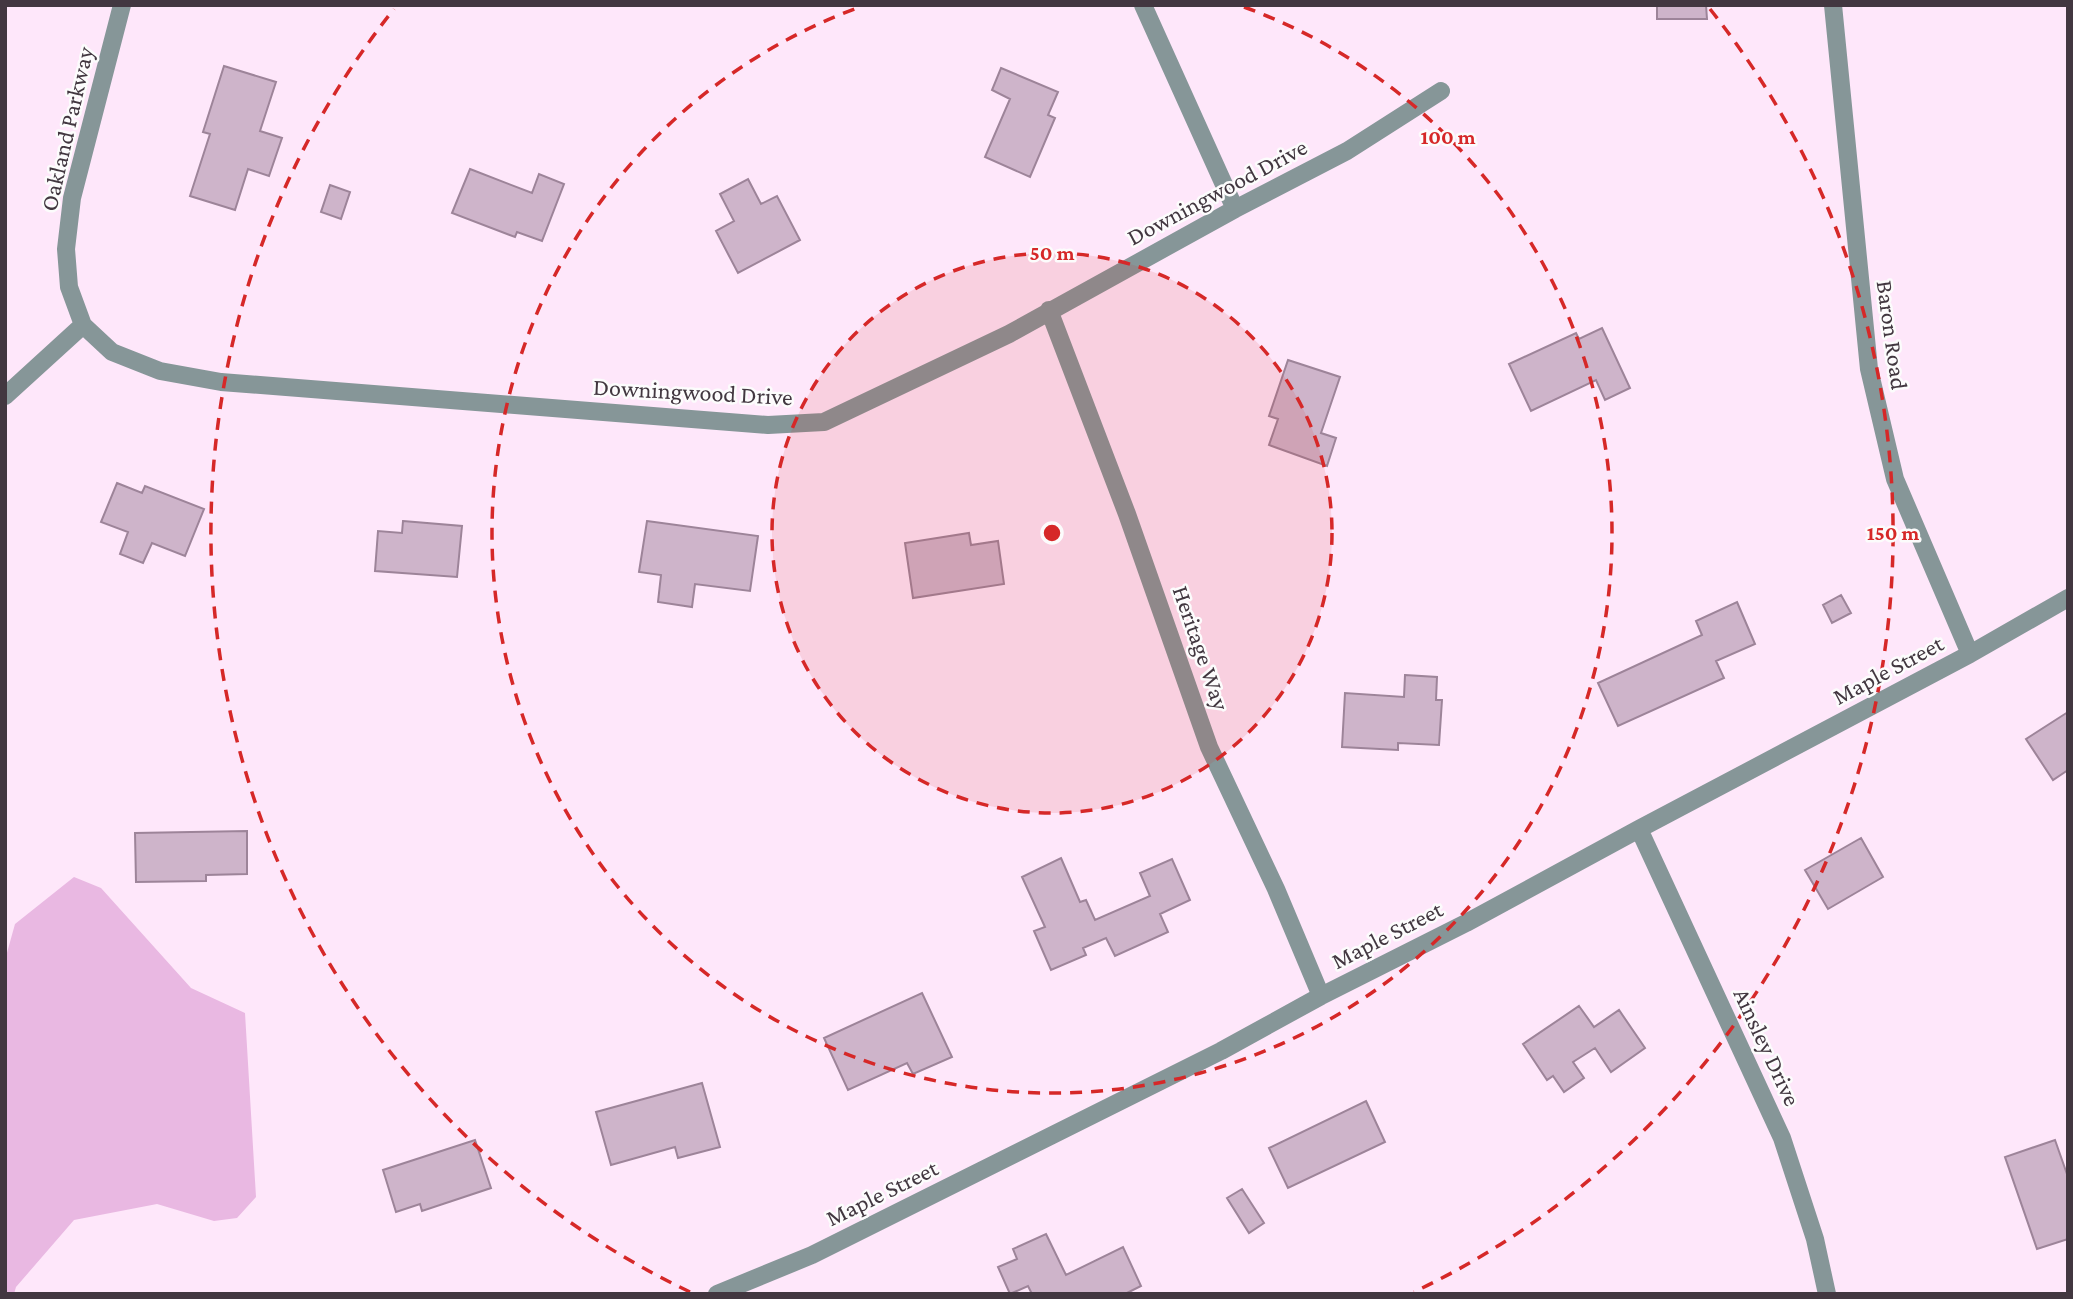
<svg xmlns="http://www.w3.org/2000/svg" width="2073" height="1299" viewBox="0 0 2073 1299" font-family="'Crimson Pro',serif">
  <style>
    .green { fill: #e9b8e2 }
    .building { fill: #ceb4ca; stroke: #9d8499; stroke-width: 2 }
    .lines { fill: none; stroke-linecap: round; stroke-linejoin: round }
    .minor { stroke: #869698; stroke-width: 18 }
    .ring { fill: none; stroke: #d62828; stroke-width: 3.5; stroke-dasharray: 12 9 }
    .labels { text-anchor: middle; stroke-width: 5; stroke-linejoin: round; paint-order: stroke }
    .street-label { font-size: 24px; fill: #423740; stroke: #fcfcfc }
    .centre { fill: #d62828; stroke: #fcfcfc; stroke-width: 3.5 }
    .ring-label { font-size: 21px; text-anchor: middle; font-weight: bold; fill: #d62828; stroke: #fcfcfc; stroke-width: 5; stroke-linejoin: round; paint-order: stroke }
  </style>
  <rect width="100%" height="100%" fill="#fee7fa"/>
  <!-- green -->
  <path class="green" d="M74 877 101 888 191 988 245 1013 256 1197 237 1218 214 1221 157 1204 74 1220 16 1287 14 1294H5V960L15 924Z"/>
  <!-- building -->
  <path class="building" d="M1657 5H1706L1707 19H1657Z
    M224 66 276 82 260 131 282 138 269 176 248 169 235 210 190 196 210 134 203 132Z
    M1001 68 1058 92 1048 115 1055 118 1030 177 985 157 1010 99 992 90Z
    M470 169 532 193 539 174 564 184 542 241 517 232 515 237 452 213Z
    M748 179 761 204 777 196 800 240 738 273 716 231 734 221 720 194Z
    M330 185 350 192 341 219 321 212Z
    M1602 328 1630 388 1605 400 1596 380 1531 411 1509 364 1576 333 1579 339Z
    M1288 360 1340 377 1321 433 1336 438 1327 466 1269 445 1278 419 1269 416Z
    M117 483 142 493 145 486 204 509 185 556 152 543 143 563 120 554 128 532 101 522Z
    M403 521 462 526 457 577 375 571 378 531 402 533Z
    M647 521 758 536 750 591 695 584 692 607 658 602 661 575 639 572Z
    M969 533 971 545 998 541 1004 584 913 598 905 543Z
    M1841 595 1851 613 1832 623 1823 605Z
    M1737 602 1755 644 1716 661 1724 678 1618 726 1598 683 1702 635 1696 621Z
    M1405 675 1437 677 1436 700H1442L1439 745 1398 743V750L1342 747 1345 693 1404 697Z
    M2068 712V770L2053 780 2026 739Z
    M247 831V874L206 875V881L136 882 135 833Z
    M1861 838 1883 877 1828 909 1805 870Z
    M1061 858 1080 902 1086 900 1095 920 1150 896 1140 873 1172 859 1190 900 1160 914 1168 932 1115 956 1106 938 1083 948 1086 955 1051 970 1034 931 1045 927 1022 877Z
    M922 993 952 1057 913 1074 907 1063 848 1090 824 1038Z
    M1579 1006 1594 1027 1619 1010 1645 1048 1611 1072 1595 1048 1573 1062 1584 1078 1564 1092 1553 1076 1547 1080 1523 1044Z
    M702 1083 720 1147 678 1158 675 1147 611 1165 596 1112Z
    M1366 1101 1385 1142 1288 1188 1269 1148Z
    M475 1140 491 1188 422 1211 420 1204 396 1212 383 1170Z
    M2055 1140 2068 1177V1239L2037 1249 2005 1157Z
    M1242 1189 1264 1223 1249 1233 1227 1198Z
    M1046 1234 1066 1275 1123 1247 1141 1286 1125 1294H1032L1028 1286 1010 1294 998 1267 1017 1259 1013 1249Z"/>
  <g class="lines">
    <!-- minor -->
    <path class="minor" d="M1143 5 1235 209
      M1833 5 1869 369 1895 479 1970 654
      M1049 310 1127 514 1209 747 1276 889 1321 996
      M83 325 112 352 160 371 221 382 768 425 824 422 1009 334 1235 209 1347 151 1441 91
      M5 396 83 325 69 287 66 249 72 198 122 5
      M1639 829 1782 1138 1815 1239 1827 1294
      M717 1294 812 1255 1221 1051 1321 996 1466 923 1639 829 1970 654 2068 598"/>
  </g>
  <!-- distance rings -->
  <circle cx="1052" cy="533" r="280" fill="#d62828" fill-opacity=".12"/>
  <g class="ring">
    <circle cx="1052" cy="533" r="280"/>
    <path d="M1244 7A560 560 0 1 1 860 7"/>
    <path d="M690 1292A841 841 0 0 1 394 9M1710 9A841 841 0 0 1 1414 1292"/>
  </g>
  <g class="labels">
    <!-- street labels -->
    <g class="street-label">
      <text transform="translate(67 129) rotate(-77)" y="8">Oakland Parkway</text>
      <text transform="translate(1217 192) rotate(-28)" y="8">Downingwood Drive</text>
      <text transform="translate(1892 335) rotate(82)" y="8">Baron Road</text>
      <text transform="translate(693 392) rotate(3)" y="8">Downingwood Drive</text>
      <text transform="translate(1201 648) rotate(71)" y="8">Heritage Way</text>
      <text transform="translate(1888 670) rotate(-28)" y="8">Maple Street</text>
      <text transform="translate(1387 935) rotate(-27)" y="8">Maple Street</text>
      <text transform="translate(1767 1047) rotate(65)" y="8">Ainsley Drive</text>
      <text transform="translate(882 1193) rotate(-26)" y="8">Maple Street</text>
    </g>
  </g>
  <circle cx="1052" cy="533" r="10" class="centre"/>
  <g class="ring-label">
    <text x="1448" y="144">100 m</text>
    <text x="1052" y="260">50 m</text>
    <text x="1893" y="540">150 m</text>
  </g>
  <!-- border -->
  <rect width="2073" height="1299" fill="none" stroke="#423740" stroke-width="14"/>
</svg>
